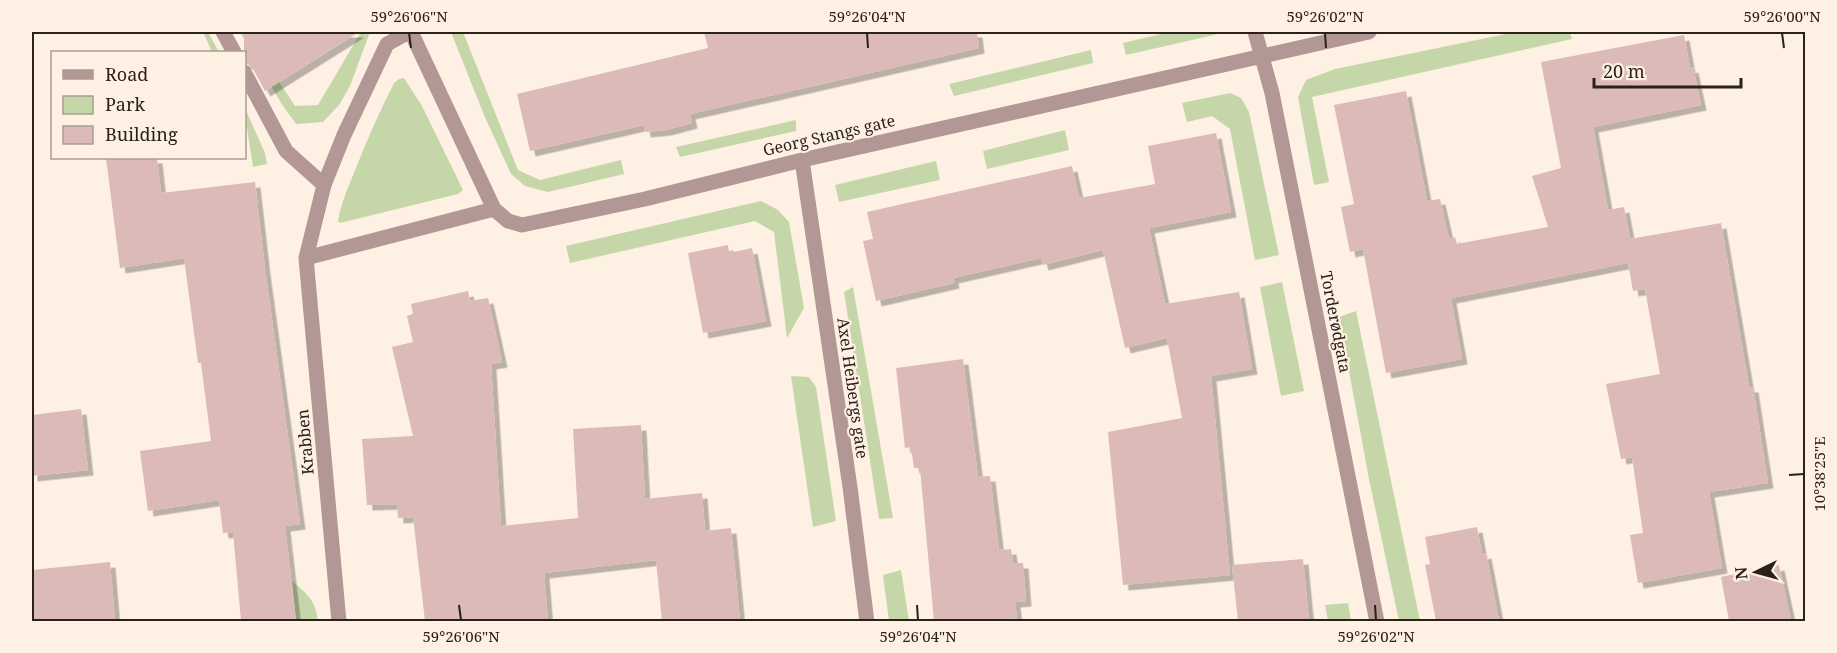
<svg xmlns="http://www.w3.org/2000/svg" width="1837" height="653" viewBox="0 0 1837 653" font-family="'Noto Serif',serif">
  <style>
    .green { fill: #c5d7a9 }
    .building { fill: #dbbab7; filter: url(#shadow) }
    .lines { fill: none; stroke-linecap: round; stroke-linejoin: round }
    .street { stroke: #b29795; stroke-width: 15 }
    .ticks { fill: none; stroke: #2a2119; stroke-width: 2 }
    .labels { text-anchor: middle; stroke-width: 4.5; stroke-linejoin: round; paint-order: stroke }
    .street-label { font-size: 16px; fill: #2a2119; stroke: #fef0e3 }
    .neatline { fill: none; stroke: #2a2119; stroke-width: 2 }
    .ticks-label { font-size: 15px; text-anchor: middle; fill: #2a2119 }
  </style>
  <defs>
    <filter id="shadow"><feDropShadow dx="5.5" dy="5.5" stdDeviation="0" flood-color="#0004"/></filter>
  </defs>
  <rect width="100%" height="100%" fill="#fef0e3"/>
  <!-- green -->
  <path class="green" d="M203 32H208L219 52H212Z
    M240 32H246L295 106 318 105 361 32H370L350 86 339 105 323 122 296 124 281 103Z
    M451 32H463L518 170 540 180 621 160 624 174 548 192 525 186 511 174 484 115Z
    M1169 32H1219L1214 35 1126 55 1123 43Z
    M1516 32H1570L1572 39 1312 97 1329 182 1314 185 1298 97 1306 80 1335 69Z
    M1091 50 1093 63 954 96 949 84Z
    M404 78 422 106 463 190 458 194 340 223 338 221C341 203 349 185 356 168 367 139 380 111 394 83L399 79Z
    M1230 93 1241 98 1249 112 1279 255 1255 260 1230 129 1212 116 1187 122 1182 103Z
    M245 108 265 153 267 164 253 167 247 128 245 122Z
    M796 120V131L680 157 676 147Z
    M1065 130 1069 150 987 169 983 151Z
    M936 161 940 180 839 202 835 185Z
    M761 201 778 210 789 222 804 308 787 338 774 232 755 221 570 263 566 246Z
    M1282 282 1304 391 1281 396 1260 287Z
    M853 287 893 518 879 519 844 292Z
    M1356 311 1420 621H1399L1369 479 1339 317Z
    M791 376 809 377 816 387 836 521 813 527Z
    M901 570 909 621H889L883 575Z
    M292 581C308 595 315 599 318 621H296Z
    M1348 603 1351 621H1328L1325 605Z"/>
  <!-- building -->
  <path class="building" d="M244 32H359L265 91 252 67 244 62Z
    M704 32H977L979 48 690 114 692 123 666 130 645 132 644 125 530 151 517 94 708 48Z
    M1684 35 1690 68 1693 67 1701 105 1593 127 1608 210 1624 207 1630 239 1721 223 1749 387H1753L1768 483 1709 492 1722 568 1638 583 1630 535 1643 533 1632 457 1621 459 1606 384 1660 374 1645 289 1633 291 1628 263 1451 298 1462 359 1386 373 1363 249 1350 252 1341 207 1354 204 1334 105 1406 91 1427 201 1440 199 1449 239 1455 237 1457 244 1548 227 1532 176 1561 168 1541 62Z
    M1216 133 1231 212 1149 228 1165 304 1239 292 1252 369 1211 376 1230 575 1123 585 1108 432 1182 418 1167 338 1125 348 1103 250 1043 265 1041 258 953 278 954 283 876 301 863 241 873 239 867 212 1072 166 1079 198 1155 184 1148 146Z
    M106 158H157L161 193 255 182 265 269 300 524 285 526 296 621H241L233 532 223 533 219 500 148 511 140 451 211 441 201 363H198L184 258 120 268Z
    M728 245 729 253 752 248 766 321 703 333 688 253Z
    M468 291 470 301 488 298 502 362 491 364 501 526 578 518 573 429 641 425 645 499 702 493 705 531 731 528 740 621H662L656 560 544 573 548 621H425L413 517 398 518 397 504 367 505 362 439 413 436 392 347 413 342 407 316 413 314 411 304Z
    M963 359 978 477 990 476 999 550 1011 549 1013 563H1023L1026 601 1015 602 1017 618 973 621H934L920 468H914L911 447 905 448 896 368Z
    M81 409 88 470 32 476V415Z
    M1477 527 1482 554 1486 553 1499 621H1436L1425 565 1430 564 1425 537Z
    M1303 559 1309 621H1238L1232 565Z
    M110 562 115 621H32V570Z
    M1779 565 1791 621H1729L1721 577Z"/>
  <g class="lines">
    <!-- street -->
    <path class="street" d="M223 32 234 52
      M411 32 494 209 508 221 522 225 645 199 802 160 1369 32
      M1255 32 1272 93 1377 622
      M244 72 286 151 324 185
      M802 160 850 487 867 622
      M306 258 494 209
      M339 622 306 258 324 185 344 135 387 44 409 32"/>
  </g>
  <!-- ticks -->
  <path class="ticks" d="M409 33 411 48M867 33 868 48M1325 33 1326 48M1782 33 1784 48M1789 475 1804 474M459 605 461 620M917 605 918 620M1375 605 1376 620"/>
  <g class="labels">
    <!-- street labels -->
    <g class="street-label">
      <text transform="translate(829 135) rotate(-13)" y="6">Georg Stangs gate</text>
      <text transform="translate(1336 322) rotate(79)" y="6">Torderødgata</text>
      <text transform="translate(853 388) rotate(82)" y="6">Axel Heibergs gate</text>
      <text transform="translate(305 442) rotate(-95)" y="6">Krabben</text>
    </g>
  </g>
  <!-- border -->
  <rect width="1837" height="653" fill="none" stroke="#fef0e3" stroke-width="66"/>
  <!-- legend -->
  <rect x="51" y="51" width="195" height="108" fill="#fef0e3" stroke="#a99d92" stroke-width="1.5"/>
  <rect x="63" y="70" width="30" height="9" fill="#b29795" stroke="#a99d92" stroke-width="1.5"/>
  <text x="105" y="81" font-size="18" fill="#2a2119">Road</text>
  <rect x="63" y="96" width="30" height="18" fill="#c5d7a9" stroke="#a99d92" stroke-width="1.5"/>
  <text x="105" y="111" font-size="18" fill="#2a2119">Park</text>
  <rect x="63" y="126" width="30" height="18" fill="#dbbab7" stroke="#a99d92" stroke-width="1.5"/>
  <text x="105" y="141" font-size="18" fill="#2a2119">Building</text>
  <!-- north arrow -->
  <g transform="translate(1756 572) rotate(265)" stroke="#fef0e3" stroke-width="4.5" paint-order="stroke">
  <path d="M0-4.5L10 22L0 15L-10 22Z" fill="#2a2119"/>
  <text y="-9" font-size="16" font-weight="bold" text-anchor="middle" fill="#2a2119">N</text>
  </g>
  <!-- scale -->
  <path d="M1594 78v9h147v-9" fill="none" stroke="#2a2119" stroke-width="3"/>
  <text x="1603" y="78" font-size="18" fill="#2a2119" stroke="#fef0e3" stroke-width="4.5" paint-order="stroke">20 m</text>
  <rect x="33" y="33" width="1771" height="587" class="neatline"/>
  <g class="ticks-label">
    <text x="409" y="22">59°26'06"N</text>
    <text x="867" y="22">59°26'04"N</text>
    <text x="1325" y="22">59°26'02"N</text>
    <text x="1782" y="22">59°26'00"N</text>
    <text transform="translate(1820 474) rotate(-90)" y="5">10°38'25"E</text>
    <text x="461" y="642">59°26'06"N</text>
    <text x="918" y="642">59°26'04"N</text>
    <text x="1376" y="642">59°26'02"N</text>
  </g>
</svg>
